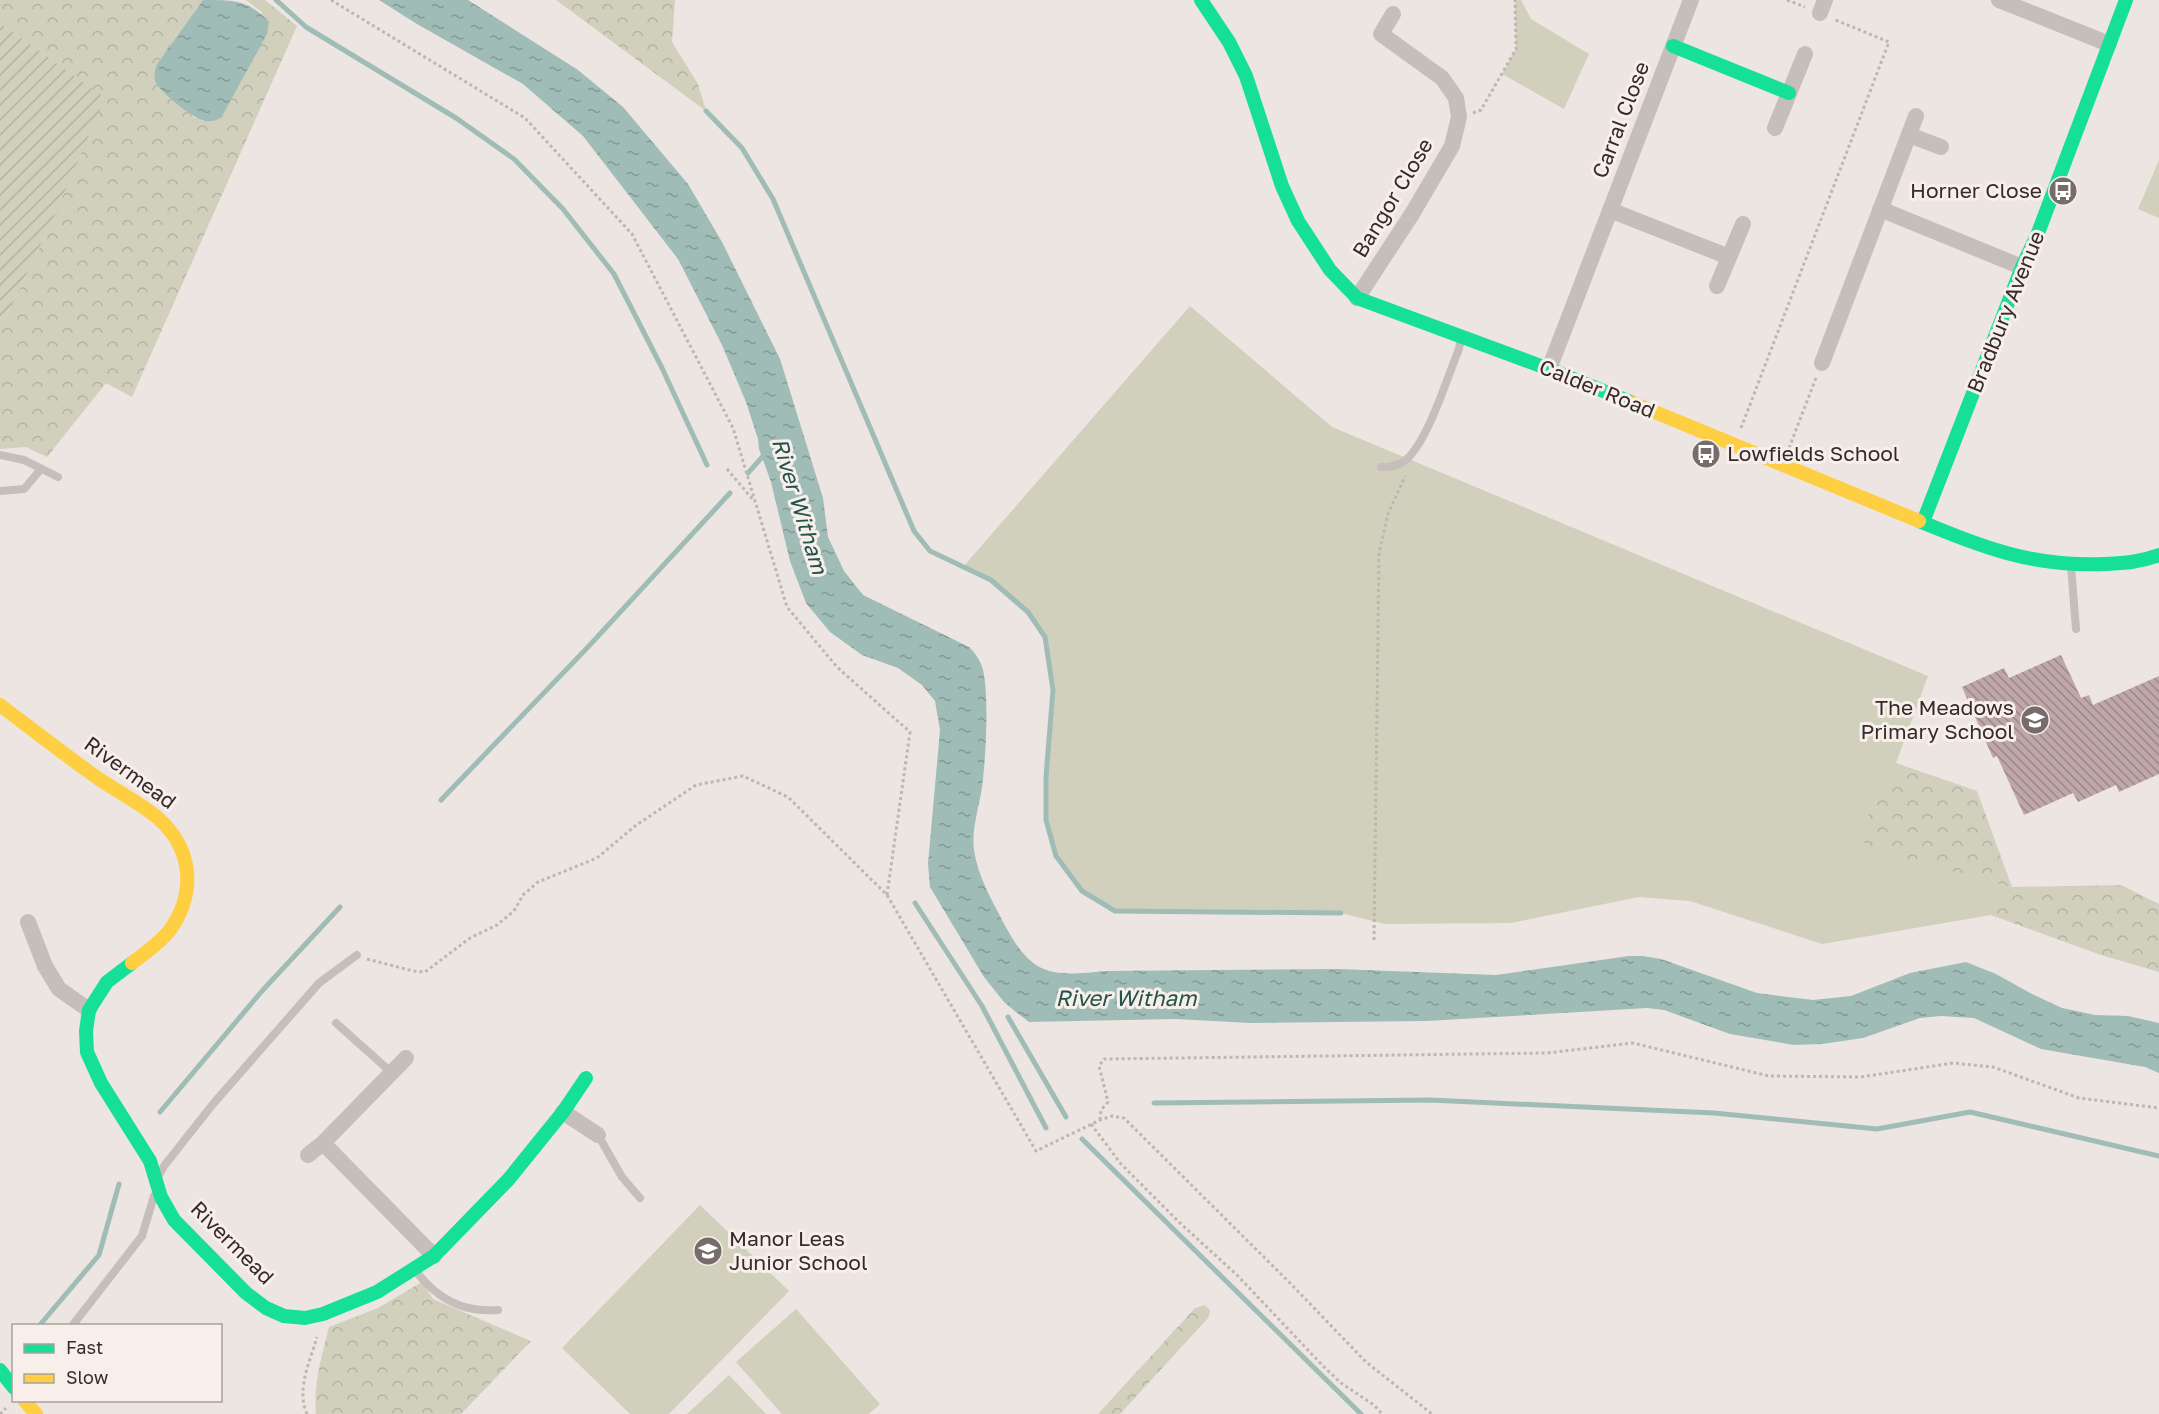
<svg xmlns="http://www.w3.org/2000/svg" width="2159" height="1414" viewBox="0 0 2159 1414" font-family="'Golos Text',sans-serif">
  <style>
    .grass { fill: #d0d0bd }
    .forest { fill: url(#forest-crowns) }
    .garden { fill: url(#garden-furrows) }
    .water { fill: url(#water-ripples) }
    .lines { fill: none; stroke-linecap: round; stroke-linejoin: round }
    .stream { stroke: #a0bcb7; stroke-width: 5 }
    .building { fill: url(#building-back-hatch) }
    .path { stroke: #beb6b3; stroke-width: 3; stroke-dasharray: 3 3; stroke-linecap: butt }
    .lane { stroke: #c5bebb; stroke-width: 8 }
    .street { stroke: #c5bebb; stroke-width: 16 }
    .fast { stroke: #16e098; stroke-width: 14 }
    .slow { stroke: #ffcf43; stroke-width: 14 }
    .labels { text-anchor: middle; stroke-width: 6; stroke-linejoin: round; paint-order: stroke }
    .street-label { font-size: 21px; fill: #362b2a; stroke: #f8efea }
    .poi-label { font-size: 21px; fill: #362b2a; stroke: #f8efea; text-anchor: end }
    .water-label { font-size: 22px; font-style: italic; fill: #23534d; stroke: #f8efea }
  </style>
  <defs>
    <pattern id="forest-crowns" width="20" height="18" patternUnits="userSpaceOnUse" patternTransform="scale(1.5)"><rect width="20" height="18" fill="#d0d0bd"/><path d="M2 6a3 3 0 1 1 6 0M12 15a3 3 0 1 1 6 0" fill="none" stroke="#b3b3a3"/></pattern>
    <pattern id="garden-furrows" width="10" height="10" patternUnits="userSpaceOnUse" patternTransform="scale(1.5)"><rect width="10" height="10" fill="#d0d0bd"/><path d="M-1 1l2-2M0 10L10 0M9 11l2-2" fill="none" stroke="#b3b3a3"/></pattern>
    <pattern id="water-ripples" width="26" height="14" patternUnits="userSpaceOnUse" patternTransform="scale(1.5)"><rect width="26" height="14" fill="#a0bcb7"/><path d="M2 4q2-2 4 0t4 0M15 11q2-2 4 0t4 0" fill="none" stroke="#839995"/></pattern>
    <pattern id="building-back-hatch" width="6" height="6" patternUnits="userSpaceOnUse" patternTransform="scale(1.5)"><rect width="6" height="6" fill="#bea7a6"/><path d="M-1 5l2 2M0 0l6 6M5-1l2 2" fill="none" stroke="#9b8887"/></pattern>
  </defs>
  <rect width="100%" height="100%" fill="#ece5e2"/>
  <!-- grass -->
  <path class="grass" d="M1515 0H1521L1531 19 1589 54 1564 109 1502 74 1516 49Z
    M2159 160V218L2138 209Z
    M1190 306 1332 427 1928 676 1896 763 1858 835 1872 850 2012 887 1991 915 1822 944 1690 901 1639 897 1511 923 1385 924 1341 913 1115 911 1082 891 1056 856 1046 820V777L1053 690 1045 637 1028 612 991 580 963 567Z
    M700 1205 789 1291 669 1414H630L562 1348Z
    M796 1309 880 1404 869 1414H782L736 1362Z
    M729 1375 766 1414H687Z"/>
  <!-- forest -->
  <path class="forest" d="M0 0H203L157 64 193 117 204 121 212 122 262 12 246 0H265L297 26 132 397 106 383 47 457 26 447 0 449V329L53 219 104 98 0 23Z
    M556 0H675L672 42 698 84 706 111Z
    M1896 763 1977 791 2012 887 2121 885 2159 904V972L2101 955 1991 915 2011 887 1871 850 1858 835Z
    M422 1282 433 1299 531 1341 461 1414H316C313 1384 322 1356 329 1327L378 1308Z
    M1205 1305 1210 1310 1209 1317 1120 1414H1098L1195 1308Z"/>
  <!-- garden -->
  <path class="garden" d="M0 23 105 98 53 219 0 329Z"/>
  <!-- water -->
  <path class="water" d="M203 0C234 0 249 0 269 22L267 34 221 118C214 121 209 123 202 120 191 117 162 93 156 83 153 77 155 70 157 64Z
    M379 0H468L578 70 623 107 688 184 722 242 780 359 823 498 828 537 844 571 863 595 969 647C975 653 981 661 983 670 989 696 986 751 983 779 981 803 971 826 974 850 978 877 991 898 1003 922 1032 976 1048 977 1106 971L1338 969 1496 975 1629 956H1643L1661 959 1757 993 1813 1000 1851 996 1910 973 1966 962 1996 974 2032 994 2062 1008 2095 1015 2128 1016 2159 1023V1073L2145 1067 2041 1049 1974 1018 1941 1016 1920 1018 1863 1038 1822 1044 1794 1045 1730 1034 1664 1010 1647 1008 1427 1021 1250 1023 1176 1019 1029 1022 1016 1012 1004 1002 984 977 930 887 928 864 940 730 935 701 922 685 898 668 862 655 830 632 806 603 790 561 771 482 759 449 758 439 746 402 722 345 678 259 583 136 523 84 417 24Z"/>
  <g class="lines">
    <!-- stream -->
    <path class="stream" d="M276 0 306 27 456 118 514 159 563 209 614 274 662 368 707 465
      M706 111 742 148 773 199 914 531 930 551 991 580 1028 612 1045 637 1053 690 1046 777V820L1056 856 1082 891 1115 911 1341 913
      M748 473 765 454
      M441 800 588 647 730 493
      M915 903 982 1006 1046 1128
      M1008 1017 1066 1117
      M1154 1103 1430 1100 1714 1113 1877 1129 1970 1112 2159 1156
      M160 1112 262 991 340 907
      M1082 1139 1361 1414
      M39 1326 99 1255 119 1184"/>
  </g>
  <!-- building -->
  <path class="building" d="M2061 655 2081 698 2089 695 2093 705 2159 676V774L2119 792 2116 785 2078 802 2073 793 2024 815 1997 756 1993 758 1962 687 2004 668 2009 678Z"/>
  <g class="lines">
    <!-- path -->
    <path class="path" d="M331 0 525 118 632 234 733 428 787 607 837 667 910 732 887 895
      M1787 0 1805 7
      M1473 113 1481 110 1516 49 1515 0
      M1741 428 1889 42 1833 19
      M1789 448 1816 378
      M727 469 755 502
      M1374 940 1379 553 1388 514 1405 476
      M367 959 413 971 425 972 470 938 497 925 514 911 523 895 538 882 597 858 635 826 696 785 743 776 788 797 887 895 1036 1151 1100 1120 1112 1116 1124 1118 1289 1282 1366 1362 1432 1414
      M1100 1120 1101 1110 1108 1102 1099 1066 1104 1059 1547 1053 1633 1043 1769 1076 1861 1077 1953 1063 1993 1067 2079 1098 2159 1108
      M1091 1124 1121 1164 1181 1224 1237 1275 1324 1367 1341 1383 1374 1405 1382 1414
      M0 1414 6 1408
      M307 1414C296 1390 310 1361 317 1337"/>
    <!-- lane -->
    <path class="lane" d="M0 455 24 460 58 477
      M1381 467C1389 468 1400 465 1407 459 1429 438 1447 378 1459 349L1461 337
      M0 491 24 489 41 469
      M2071 566 2076 629
      M336 1023 392 1073
      M598 1135 622 1177 640 1198
      M159 1175 164 1166 213 1104 319 983 357 955
      M415 1270C436 1298 462 1313 498 1310
      M72 1326 142 1236 154 1196"/>
    <!-- street -->
    <path class="street" d="M1999 0 2109 44
      M1820 13 1825 0
      M1775 128 1805 54
      M1909 135 1941 147
      M1880 209 2022 267
      M1610 210 1729 257
      M1717 286 1743 224
      M1357 298 1412 214 1452 146 1459 117 1456 98 1442 78 1381 34 1393 14
      M1822 363 1916 116
      M1549 369 1691 0
      M28 922 45 966 59 989 89 1010
      M406 1058 323 1143 434 1256
      M563 1112 598 1135
      M308 1155 323 1143"/>
    <!-- fast -->
    <path class="fast" d="M1201 0 1229 42 1246 76 1282 186 1298 221 1330 270 1357 298 1549 369 1633 403
      M1673 46 1789 93
      M1919 521C1985 548 2032 567 2105 564 2126 563 2140 562 2159 555
      M1923 522 2022 267 2038 233 2126 0
      M132 963 107 982 89 1010 86 1031 87 1052 101 1083 150 1161 161 1197 174 1220 246 1293 266 1308 284 1316 305 1318 323 1314 377 1292 434 1256 508 1180 563 1112 586 1078
      M0 1370 14 1388"/>
    <!-- slow -->
    <path class="slow" d="M1633 403 1919 521
      M0 705C33 730 65 755 99 779 118 792 142 804 159 819 193 850 196 893 170 930 160 943 145 953 132 963
      M24 1400 36 1414"/>
  </g>
  <!-- icons -->
  <defs>
    <g id="bus-disc" transform="scale(1.5)"><circle r="9.5" fill="#766c6a" stroke="#f8efea"/><path d="M-5-6H5V4H4V6H2V4H-2V6H-4V4H-5ZM-3.5-4V0h7V-4ZM-3.5 1.2v1.5H-2V1.2ZM2 1.2v1.5H3.5V1.2Z" fill="#fff"/></g>
    <g id="school-disc" transform="scale(1.5)"><circle r="9.5" fill="#766c6a" stroke="#f8efea"/><path d="M0-5L7-2L0 1L-7-2ZM-4 1L0 2.5L4 1V4Q0 6-4 4Z" fill="#fff"/></g>
  </defs>
  <g fill-rule="evenodd">
    <use href="#bus-disc" x="2063" y="191"/>
    <use href="#bus-disc" x="1706" y="454"/>
    <use href="#school-disc" x="2035" y="720"/>
    <use href="#school-disc" x="708" y="1251"/>
  </g>
  <g class="labels">
    <!-- street labels -->
    <g class="street-label">
      <text transform="translate(1621 120) rotate(-69)" y="7">Carral Close</text>
      <text transform="translate(1393 198) rotate(-59)" y="7">Bangor Close</text>
      <text transform="translate(2006 312) rotate(-68)" y="7">Bradbury Avenue</text>
      <text transform="translate(1597 389) rotate(22)" y="7">Calder Road</text>
      <text transform="translate(130 773) rotate(36)" y="7">Rivermead</text>
      <text transform="translate(232 1243) rotate(45)" y="7">Rivermead</text>
    </g>
    <!-- poi labels -->
    <g class="poi-label">
      <text x="2042" y="198">Horner Close</text>
      <text x="1727" y="461" text-anchor="start">Lowfields School</text>
      <text x="2014" y="715">The Meadows<tspan x="2014" dy="24">Primary School</tspan></text>
      <text x="729" y="1246" text-anchor="start">Manor Leas<tspan x="729" dy="24">Junior School</tspan></text>
    </g>
    <!-- water labels -->
    <g class="water-label">
      <text transform="translate(800 506) rotate(73)" y="8">River Witham</text>
      <text x="1126" y="1006">River Witham</text>
    </g>
  </g>
  <!-- legend -->
  <rect x="12" y="1324" width="210" height="78" fill="#f8efea" stroke="#aaa19d" stroke-width="1.5"/>
  <rect x="24" y="1344" width="30" height="9" fill="#16e098" stroke="#aaa19d" stroke-width="1.5"/>
  <text x="66" y="1354" font-size="18" fill="#362b2a">Fast</text>
  <rect x="24" y="1374" width="30" height="9" fill="#ffcf43" stroke="#aaa19d" stroke-width="1.5"/>
  <text x="66" y="1384" font-size="18" fill="#362b2a">Slow</text>
</svg>
